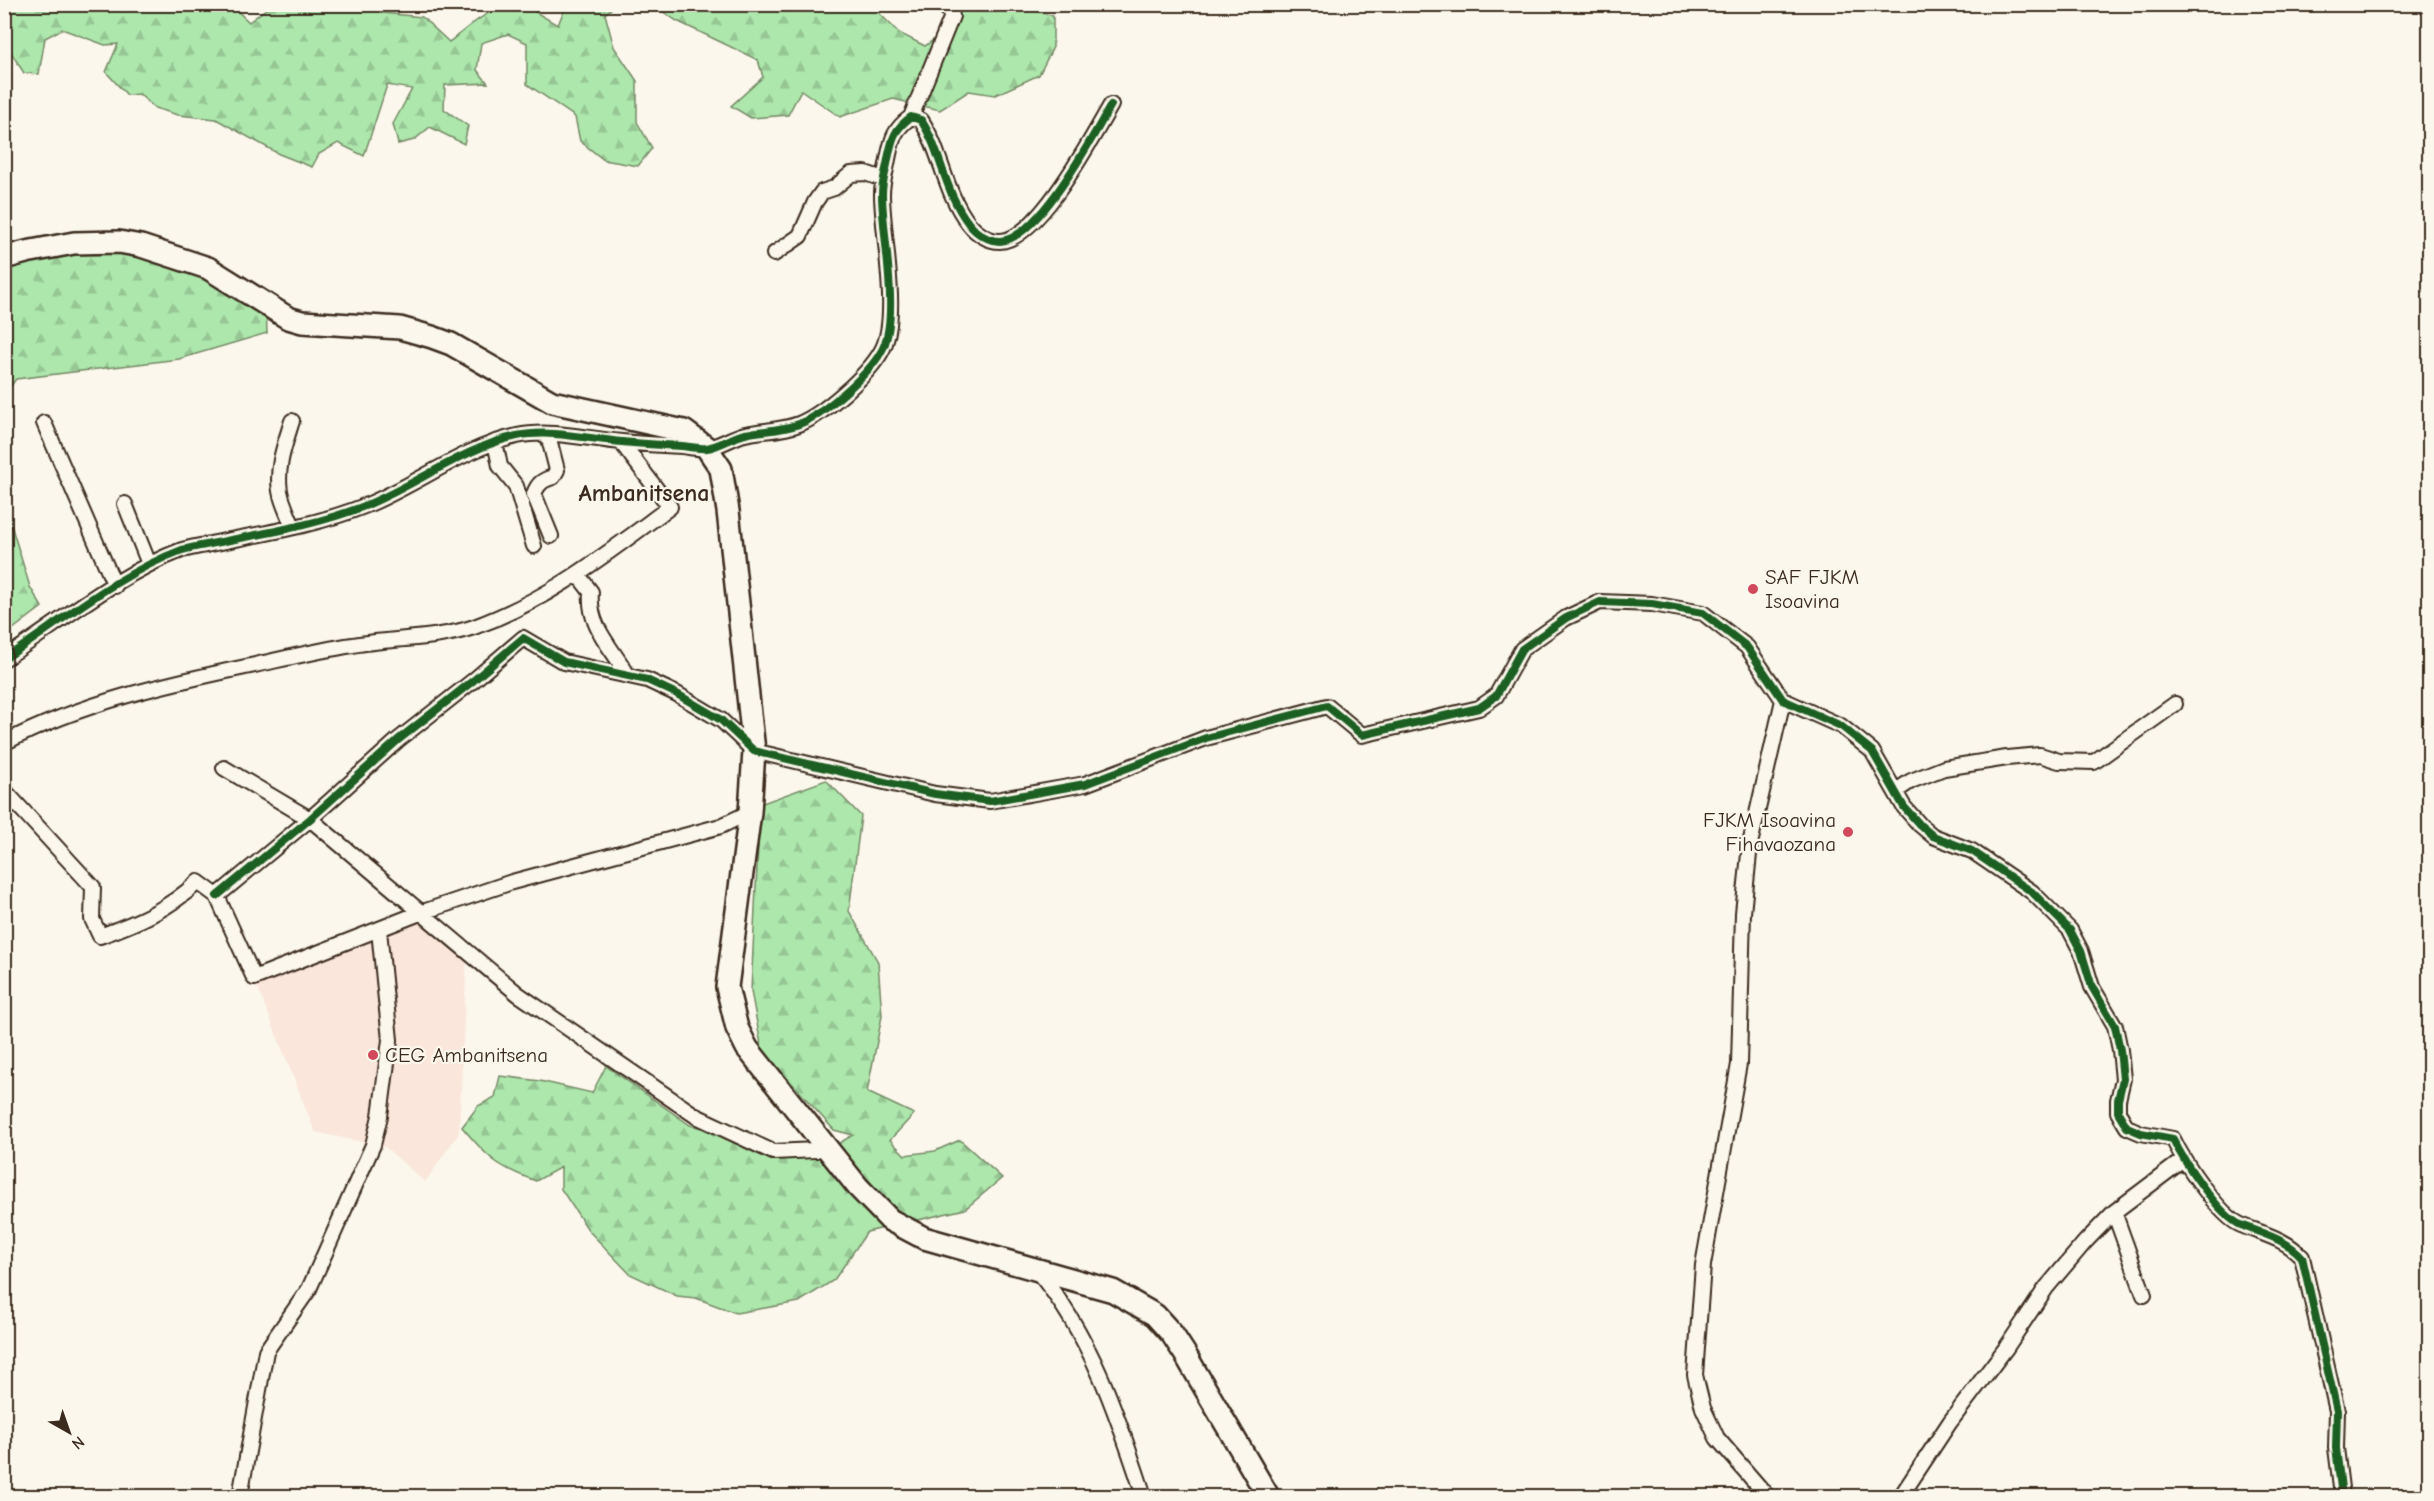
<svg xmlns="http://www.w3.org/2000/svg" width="2434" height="1501" viewBox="0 0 2434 1501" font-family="'Comic Neue',sans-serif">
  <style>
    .built { fill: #fae6db }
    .forest { fill: url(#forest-firs); stroke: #748865; stroke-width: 1.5 }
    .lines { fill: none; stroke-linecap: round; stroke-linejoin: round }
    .street-casing { stroke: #3b2a1e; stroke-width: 18 }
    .primary-casing { stroke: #3b2a1e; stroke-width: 26 }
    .street { stroke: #fbf7ec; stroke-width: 14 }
    .primary { stroke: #fbf7ec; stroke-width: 21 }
    .cycleway-casing { stroke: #fbf7ec; stroke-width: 11 }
    .cycleway { stroke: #1b5e20; stroke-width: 8 }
    .poi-dot { fill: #d1495b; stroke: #fbf7ec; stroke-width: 2 }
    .labels { text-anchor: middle; stroke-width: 4.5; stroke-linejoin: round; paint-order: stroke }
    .poi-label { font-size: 21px; fill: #3b2a1e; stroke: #fbf7ec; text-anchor: start }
    .quarter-label { font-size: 24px; font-weight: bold; fill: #3b2a1e; stroke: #fbf7ec }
  </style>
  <defs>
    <pattern id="forest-firs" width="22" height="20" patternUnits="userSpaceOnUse" patternTransform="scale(1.5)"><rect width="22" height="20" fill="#ade7ac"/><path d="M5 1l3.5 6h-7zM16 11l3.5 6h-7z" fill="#96c694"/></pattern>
  </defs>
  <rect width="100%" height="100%" fill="#fbf7ec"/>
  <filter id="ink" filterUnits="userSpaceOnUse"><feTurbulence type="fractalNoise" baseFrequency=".0167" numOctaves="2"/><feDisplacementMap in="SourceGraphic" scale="12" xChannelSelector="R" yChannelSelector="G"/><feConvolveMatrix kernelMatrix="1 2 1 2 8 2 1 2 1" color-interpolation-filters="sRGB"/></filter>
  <g filter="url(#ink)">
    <!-- built -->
    <path class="built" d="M420 913 467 952 459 1133 425 1182 385 1147 315 1132 254 978Z"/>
    <!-- forest -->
    <path class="forest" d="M5 4 231 5 249 22 271 5H375L383 13 422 17 449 42C466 29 497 0 521 5 534 10 546 19 558 25L566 5H615L605 14 614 47 637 81V122L652 148 638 166 604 160 580 141 575 117 527 84V43L508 34 481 43 477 70 488 83 445 85 444 109 468 126 464 144 430 127 414 140 398 144 393 124 412 89 387 85 364 156 338 143 319 154 312 167 279 154 216 119 178 115 155 108 139 94 127 95 106 72 118 44 105 45 62 29 45 38 39 74 24 73 5 43Z
      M653 5H871L899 33 925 46 946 30 950 5H1019L1053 16V47L1039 75 995 95 969 91 940 110 893 99 840 117 801 90 788 115 751 118 731 106 763 77 758 60 677 21Z
      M119 242 169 255 266 306 267 333 179 359 16 379 5 394V270L44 259Z
      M5 505 30 587 42 607 5 635Z
      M826 780 861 816 849 911 878 962 882 1016 867 1092 914 1114 890 1140 905 1155 935 1151 960 1140 1002 1178 965 1209 867 1232 834 1280 799 1302 736 1313 696 1298 677 1296 630 1274 589 1231 561 1189V1167L536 1181C497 1167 489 1159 462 1127L478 1106 495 1097 500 1076 540 1081 592 1093 606 1066 690 1125 816 1157 853 1135 834 1130 762 1050 751 991 760 804Z"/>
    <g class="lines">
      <!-- street casing -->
      <g class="street-casing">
        <path id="street" d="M911 117 952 16 944 4
          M774 254 800 236 815 202 822 192 834 188 851 174 865 173 883 179
          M292 421C285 444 276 467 280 491 282 503 289 516 293 527
          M44 423 115 586
          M548 435 557 470 553 477C543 480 538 483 534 494L551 536
          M495 442 500 466 516 486 534 546
          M125 504 149 564
          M578 575 591 592C588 627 611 646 627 674
          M4 659C60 622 120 573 182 550 243 536 308 529 367 505 418 484 463 448 517 436 551 429 588 439 622 442 642 444 662 445 682 446 690 447 699 449 707 448 720 446 732 437 745 434 763 430 781 431 799 424 824 414 868 375 881 352 901 319 882 235 882 194 882 181 886 172 888 159 892 140 893 130 911 117L921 120C942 152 943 190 969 224 976 233 988 241 1000 241 1038 240 1093 136 1111 105
          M4 743C83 702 169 683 255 665 287 658 320 650 353 645 392 638 436 640 474 627 549 600 606 554 670 507L621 442
          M224 768 310 819 518 994 696 1116 773 1152 816 1150 825 1146
          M4 790 93 887 92 919 100 936C139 922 167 910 198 882L217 896 254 978 420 913 512 882 721 826 750 812
          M1896 791 1911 781 1944 768 2007 758 2040 755 2059 761 2094 762 2175 704
          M217 896 310 819 398 740 474 680 523 638 564 662 647 680 677 694 721 720 754 751 935 794 990 801 1085 784 1206 738 1327 706 1362 735 1479 708 1496 696 1522 649 1566 618 1600 602 1652 604 1703 613 1747 647 1783 700 1841 726 1872 751 1904 807 1920 825 1933 836 1972 851 2032 892 2070 930 2081 951 2092 987 2115 1026 2120 1050 2123 1079 2118 1100V1112L2127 1127 2141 1133 2173 1139C2183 1160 2219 1216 2241 1225 2263 1234 2286 1239 2302 1257L2337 1411 2336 1448 2342 1496
          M2114 1212 2144 1295
          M1037 1271C1092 1336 1118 1417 1144 1496
          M240 1496 266 1351 309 1289 373 1145 380 1116 390 1040 379 930
          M1767 1496 1717 1438 1703 1408 1695 1375 1703 1265 1739 1064 1743 913 1750 844 1783 700
          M1901 1496 1950 1422 2006 1348 2046 1288 2085 1242 2114 1212 2183 1160"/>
      </g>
      <!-- primary casing -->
      <g class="primary-casing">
        <path id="primary" d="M4 258 26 252 74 243 119 242 141 246 208 268 288 318 302 322 400 328 432 337 451 344 552 402 684 431 707 448 721 469 728 511 754 751 750 812 727 987 737 1028 747 1048 858 1187 890 1220 924 1238 1113 1291 1155 1315 1172 1334 1185 1354 1268 1496"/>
      </g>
      <!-- street -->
      <use href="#street" class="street"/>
      <!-- primary -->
      <use href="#primary" class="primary"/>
      <!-- cycleway casing -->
      <g class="cycleway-casing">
        <path id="cycleway" d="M4 659C60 622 120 573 182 550 243 536 308 529 367 505 418 484 463 448 517 436 551 429 588 439 622 442 642 444 662 445 682 446 690 447 699 449 707 448 720 446 732 437 745 434 763 430 781 431 799 424 824 414 868 375 881 352 901 319 882 235 882 194 882 181 886 172 888 159 892 140 893 130 911 117L921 120C942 152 943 190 969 224 976 233 988 241 1000 241 1038 240 1093 136 1111 105
          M217 896 310 819 398 740 474 680 523 638 564 662 647 680 677 694 721 720 754 751 935 794 990 801 1085 784 1206 738 1327 706 1362 735 1479 708 1496 696 1522 649 1566 618 1600 602 1652 604 1703 613 1747 647 1783 700 1841 726 1872 751 1904 807 1920 825 1933 836 1972 851 2032 892 2070 930 2081 951 2092 987 2115 1026 2120 1050 2123 1079 2118 1100V1112L2127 1127 2141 1133 2173 1139C2183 1160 2219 1216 2241 1225 2263 1234 2286 1239 2302 1257L2337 1411 2336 1448 2342 1496"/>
      </g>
      <!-- cycleway -->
      <use href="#cycleway" class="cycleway"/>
    </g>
  </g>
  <!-- markers -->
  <g class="poi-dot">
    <circle cx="1753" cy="589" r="6"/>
    <circle cx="1848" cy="832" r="6"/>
    <circle cx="373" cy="1055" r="6"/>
  </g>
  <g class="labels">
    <!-- poi labels -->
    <g class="poi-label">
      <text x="1765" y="584">SAF FJKM<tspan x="1765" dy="24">Isoavina</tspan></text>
      <text x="1836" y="827" text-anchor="end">FJKM Isoavina<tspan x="1836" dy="24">Fihavaozana</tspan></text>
      <text x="385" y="1062">CEG Ambanitsena</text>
    </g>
    <!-- quarter labels -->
    <g class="quarter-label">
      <text x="644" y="501">Ambanitsena</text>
    </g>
  </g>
  <!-- margin -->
  <rect width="2434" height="1501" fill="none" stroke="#fbf7ec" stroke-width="24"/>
  <rect x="12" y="12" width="2410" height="1477" fill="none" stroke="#3b2a1e" stroke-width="2" filter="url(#ink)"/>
  <!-- north arrow -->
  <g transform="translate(69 1432) rotate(140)" stroke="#fbf7ec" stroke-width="4.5" paint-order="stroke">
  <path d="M0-4.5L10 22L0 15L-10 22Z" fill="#3b2a1e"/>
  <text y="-9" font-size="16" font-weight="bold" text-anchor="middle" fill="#3b2a1e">N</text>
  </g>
</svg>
